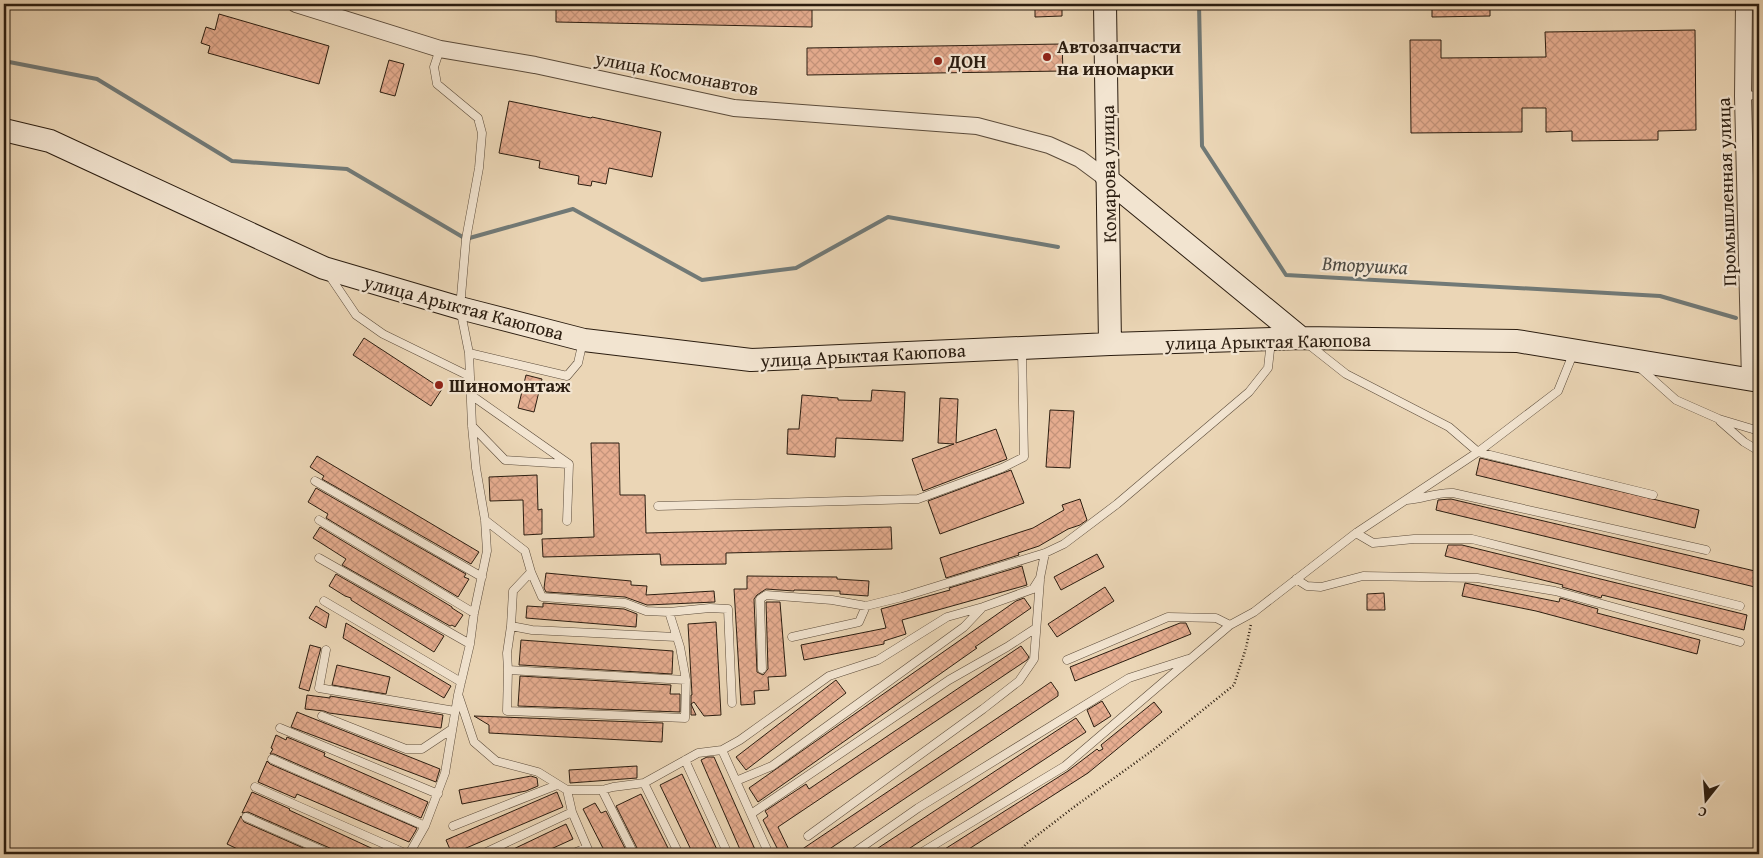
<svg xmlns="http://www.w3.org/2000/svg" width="1763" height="858" viewBox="0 0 1763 858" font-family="'Gentium Book Plus',serif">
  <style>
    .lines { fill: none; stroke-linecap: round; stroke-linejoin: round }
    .stream { stroke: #717976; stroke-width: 4 }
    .building { fill: url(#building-cross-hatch); stroke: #2b1d10 }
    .lane-casing { stroke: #5b4b3a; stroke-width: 9 }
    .street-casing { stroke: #5b4b3a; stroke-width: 18 }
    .secondary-casing { stroke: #2b1d10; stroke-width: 24 }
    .path { stroke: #2b1d10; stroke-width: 2.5; stroke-dasharray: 1 2.5; stroke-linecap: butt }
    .lane { stroke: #f2e4d0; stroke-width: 8 }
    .street { stroke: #f2e4d0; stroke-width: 16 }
    .secondary { stroke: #f2e4d0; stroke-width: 22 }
    .poi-dot { fill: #8f2418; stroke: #f2e4d0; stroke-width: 2 }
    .labels { text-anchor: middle; stroke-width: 4.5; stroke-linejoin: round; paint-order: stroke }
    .poi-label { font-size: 19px; font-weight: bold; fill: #2b1d10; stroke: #f2e4d0; text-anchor: start }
    .street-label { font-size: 19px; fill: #2b1d10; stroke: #f2e4d0 }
    .water-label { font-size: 20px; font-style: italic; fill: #4e4b43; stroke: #f2e4d0 }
  </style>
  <defs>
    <pattern id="building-cross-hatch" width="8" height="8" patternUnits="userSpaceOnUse" patternTransform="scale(1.25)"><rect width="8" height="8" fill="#e6ad90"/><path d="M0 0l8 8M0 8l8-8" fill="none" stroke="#c5947b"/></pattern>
  </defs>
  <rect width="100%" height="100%" fill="#ebd6b6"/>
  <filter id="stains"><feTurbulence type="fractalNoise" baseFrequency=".004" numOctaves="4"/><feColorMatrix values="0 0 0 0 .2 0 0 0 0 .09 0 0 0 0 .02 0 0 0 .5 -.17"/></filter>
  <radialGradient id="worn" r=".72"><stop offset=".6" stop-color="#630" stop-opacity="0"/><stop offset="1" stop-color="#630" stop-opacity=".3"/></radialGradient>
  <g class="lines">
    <!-- stream -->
    <path class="stream" d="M1199 4 1202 146 1286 275 1660 296 1736 318
      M4 61 97 79 232 161 347 169 466 239 573 209 702 280 796 268 888 217 1058 247"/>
  </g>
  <!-- building -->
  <path class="building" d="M556 4H812V27L556 22Z
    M1035 4H1062V16L1035 17Z
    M1432 4H1490V16L1432 17Z
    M219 14 329 46 319 84 208 53 210 46 201 43 206 27 215 30Z
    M1695 30 1696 130 1658 131V140L1572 141V131L1546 132V108H1522V132L1411 133 1410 40H1441V58L1546 57 1545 32Z
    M1062 44 1063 71 807 75V48Z
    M389 60 404 64 395 96 380 92Z
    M509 101 591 118 592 117 661 132 652 177 609 168 606 184 592 181 591 186 578 184 579 176 539 168 540 161 499 153Z
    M364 338 442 389 431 406 353 355Z
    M526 375 542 379 534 412 518 408Z
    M872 390 905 392 903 441 836 438 835 457 787 454 788 429H799L802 395 838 398V400L871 401Z
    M940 398 958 399 956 443 996 429 1007 459 923 491 912 459 954 444 938 443Z
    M1050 410 1074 411 1070 468 1046 467Z
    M591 443H619L620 495H645L646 533 891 527 892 549 726 553V564L661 565 660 554 543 557 542 539 594 537Z
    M317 456 479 552 471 564 322 479 324 476 310 467Z
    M1480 458 1699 510 1695 528 1476 475Z
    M1011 470 1024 503 940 534 928 501Z
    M537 475 538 510 542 509V534L524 535 523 500 490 501 489 477Z
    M316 488 466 574 464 577 469 579 458 597 326 518 328 514 308 502Z
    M1080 499 1087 520 1080 525 1068 529 1039 546 1018 553 1019 555 946 578 940 558 1033 528 1064 510 1062 505Z
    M1451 499 1759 572V588L1436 510 1438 500Z
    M320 527 452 607V608L463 615 455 627 452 625 450 626 342 565 346 559 313 538Z
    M1448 545H1462L1747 615 1744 630 1602 595 1601 598 1562 587 1563 585 1445 556Z
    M1097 554 1104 567 1061 590 1054 577Z
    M1022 566 1027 585 902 620 906 634 884 641V644L804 660 801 645 886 628 881 609 950 590 949 588Z
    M546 573 631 581V585L647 586 646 595 714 591 715 602 647 605 625 597 546 592 544 588Z
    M336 574 444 636 434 652 351 600V598L345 596 329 586Z
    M747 576 837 577V579L869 581 868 596 840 594V591L794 590V591L766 589 757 595 754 599 757 672 763 675 768 669 766 602H780L786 676 768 677 769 690 754 691 755 704 741 705 734 589H747Z
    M1465 583 1559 602 1560 598 1598 609 1597 613 1700 640 1697 654 1536 611 1462 596Z
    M1105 587 1114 601 1057 637 1048 624Z
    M1384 593 1385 610H1367V594Z
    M1024 598 1031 608 975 647 977 648 758 802 749 788 1016 601Z
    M543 603 624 609 637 614 636 627 526 618 527 606 543 607Z
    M316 606 329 614 326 628 309 618Z
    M716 622 721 715 704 716 694 702 691 704 696 715H691V695H692L688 624Z
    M346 623 451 686 444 698 343 638Z
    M1180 623H1186L1191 634 1075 681 1070 667Z
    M521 640 673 651 672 674 521 665H519Z
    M310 645 321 648 309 691 299 688Z
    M1021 646 1029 657 1027 660 778 827 791 854H780L763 820 768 816 765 811 806 784 809 789Z
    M337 665 390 677 386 694 332 685Z
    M520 676 671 685 670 694H680V712L518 706Z
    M836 680 846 693 746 770 736 757Z
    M1051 682 1058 692V696L822 854H795Z
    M307 695 330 698V696L443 715 441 728 329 713 324 711 305 709Z
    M1102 701 1111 716 1094 727 1087 710Z
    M1154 702 1162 712 1088 773 961 854H937L1068 771 1097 749 1099 751 1103 749 1101 745Z
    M297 712 440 769 436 782 291 727Z
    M474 716 663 723 662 742 489 733V725Z
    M1076 718 1086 732 901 854H869Z
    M276 735 286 740 287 737 325 753 324 756 428 802 421 818 274 754H270L273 749 271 748Z
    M707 757H714L757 854H742L701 760Z
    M267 761 270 764 417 828 415 832 409 842 297 794 295 798 258 782Z
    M637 766V778L570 783 569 770Z
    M682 774 719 854H693L660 785Z
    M531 776 537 778 538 786 526 791 462 804 459 790Z
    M252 792 290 809 289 810 384 854H336L332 849 248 812 242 813Z
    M557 792 563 807 452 854 446 840Z
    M641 794 671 854H640L616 806Z
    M595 803 601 813 606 811 628 854H606L583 809Z
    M241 816 244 822 317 854H248L227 844Z
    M566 824 573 839 540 854H503Z"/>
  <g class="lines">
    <!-- lane casing -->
    <g class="lane-casing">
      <path id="lane" d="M1743 96 1759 95
        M329 275 356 315 383 334 469 376
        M1308 344 1346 374 1449 427 1478 452 1653 495
        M469 353 567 376 578 363 583 341
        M1639 367 1676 400 1719 419 1759 431
        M471 395 569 464 567 521
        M1720 421 1744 442 1759 451
        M472 426 505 460 568 464
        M315 481 482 577
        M1407 500C1424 499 1436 492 1453 493L1706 550
        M658 506 918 499 1002 468 1024 457 1022 350
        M319 520 474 613
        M485 520 525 551 531 572 542 597 625 603 646 611 669 612 710 608 728 609 732 703
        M1356 533 1373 543 1414 539H1472L1740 606
        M319 558 470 644
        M531 572 513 591 511 626 507 653 508 670 507 711 685 718 686 680 680 647 669 612
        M1296 579 1307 586 1321 587 1363 576 1477 578 1555 591 1740 642
        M324 601 461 682
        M511 626 532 630 676 637
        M792 637 859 622 866 606
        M326 650 319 688 455 711
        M1067 660 1168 617 1216 618 1230 625
        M762 669 760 599 766 595 832 600 866 606 902 597 1045 553 1064 544 1117 504 1249 392 1268 368 1271 341
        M508 670 686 680
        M459 697 474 742 496 761 538 772 567 790H602L613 787 644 783 698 753 722 750 740 740 829 676 878 660 947 617 983 607 1033 589 1040 578 1045 553
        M322 716 406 749H422L452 729
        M280 728 438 794
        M722 750 769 854
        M272 759 425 826
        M685 760 728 854
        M736 781 772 766 964 627 981 609
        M644 783 679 854
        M255 787 407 854
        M567 790 572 812 590 854
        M602 790 634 854
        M751 814 949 680 1007 647 1036 628
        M246 817 330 854
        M453 826 557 785
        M808 836 983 709 1019 681 1034 659 1040 580
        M409 854 425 826 445 773 458 695 470 644 474 613 487 551 485 520 476 468 472 426 469 353 460 308 466 239 479 168 482 133 478 118 437 84 434 67 440 49
        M482 854 572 812
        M572 854 586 848
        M852 854 918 808 1129 678 1188 659
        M919 854 1065 766 1230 625 1254 612 1356 533 1478 452 1558 391 1573 354"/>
    </g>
    <!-- street casing -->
    <g class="street-casing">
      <path id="street" d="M296 4 440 49 535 65 734 108 977 126 1049 145 1080 159 1107 179
        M1744 4 1743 96 1750 380"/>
    </g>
    <!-- secondary casing -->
    <g class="secondary-casing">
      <path id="secondary" d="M1105 4 1110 344
        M4 130 50 141 324 268 460 308 584 340 751 360 1110 344 1301 338 1517 341 1759 381
        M1107 179 1301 338"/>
    </g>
    <!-- path -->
    <path class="path" d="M1018 854 1026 844 1074 807 1153 750 1234 685 1246 648 1251 624"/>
    <!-- lane -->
    <use href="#lane" class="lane"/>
    <!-- street -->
    <use href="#street" class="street"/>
    <!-- secondary -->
    <use href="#secondary" class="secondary"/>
  </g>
  <!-- markers -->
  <g class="poi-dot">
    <circle cx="1047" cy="57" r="5"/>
    <circle cx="938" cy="61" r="5"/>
    <circle cx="439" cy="385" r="5"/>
  </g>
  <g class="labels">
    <!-- poi labels -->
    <g class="poi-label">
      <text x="1057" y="53">Автозапчасти<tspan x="1057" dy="22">на иномарки</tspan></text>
      <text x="948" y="68">ДОН</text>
      <text x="449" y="392">Шиномонтаж</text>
    </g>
    <!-- street labels -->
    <g class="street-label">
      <text transform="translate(677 73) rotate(11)" y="7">улица Космонавтов</text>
      <text transform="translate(1108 174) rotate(-91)" y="7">Комарова улица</text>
      <text transform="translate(1726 192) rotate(-92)" y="7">Промышленная улица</text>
      <text transform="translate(464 307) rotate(15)" y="7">улица Арыктая Каюпова</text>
      <text transform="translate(1268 341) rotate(-1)" y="7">улица Арыктая Каюпова</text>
      <text transform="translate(863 355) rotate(-3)" y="7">улица Арыктая Каюпова</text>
    </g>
    <!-- water labels -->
    <g class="water-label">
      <text transform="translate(1365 265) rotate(3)" y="7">Вторушка</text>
    </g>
  </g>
  <!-- margin -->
  <rect width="1763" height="858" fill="none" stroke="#ebd6b6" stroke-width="20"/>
  <rect x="5" y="5" width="1753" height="848" fill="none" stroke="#2b1d10" stroke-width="2.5"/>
  <rect x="10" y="10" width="1743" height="838" fill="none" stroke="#2b1d10"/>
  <!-- north arrow -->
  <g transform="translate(1706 800) rotate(197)" stroke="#f2e4d0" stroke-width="4" paint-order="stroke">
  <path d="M0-4L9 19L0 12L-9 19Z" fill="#2b1d10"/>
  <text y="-8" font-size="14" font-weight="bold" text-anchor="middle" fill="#2b1d10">С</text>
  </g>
  <rect width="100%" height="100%" filter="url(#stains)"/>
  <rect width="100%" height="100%" fill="url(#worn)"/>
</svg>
